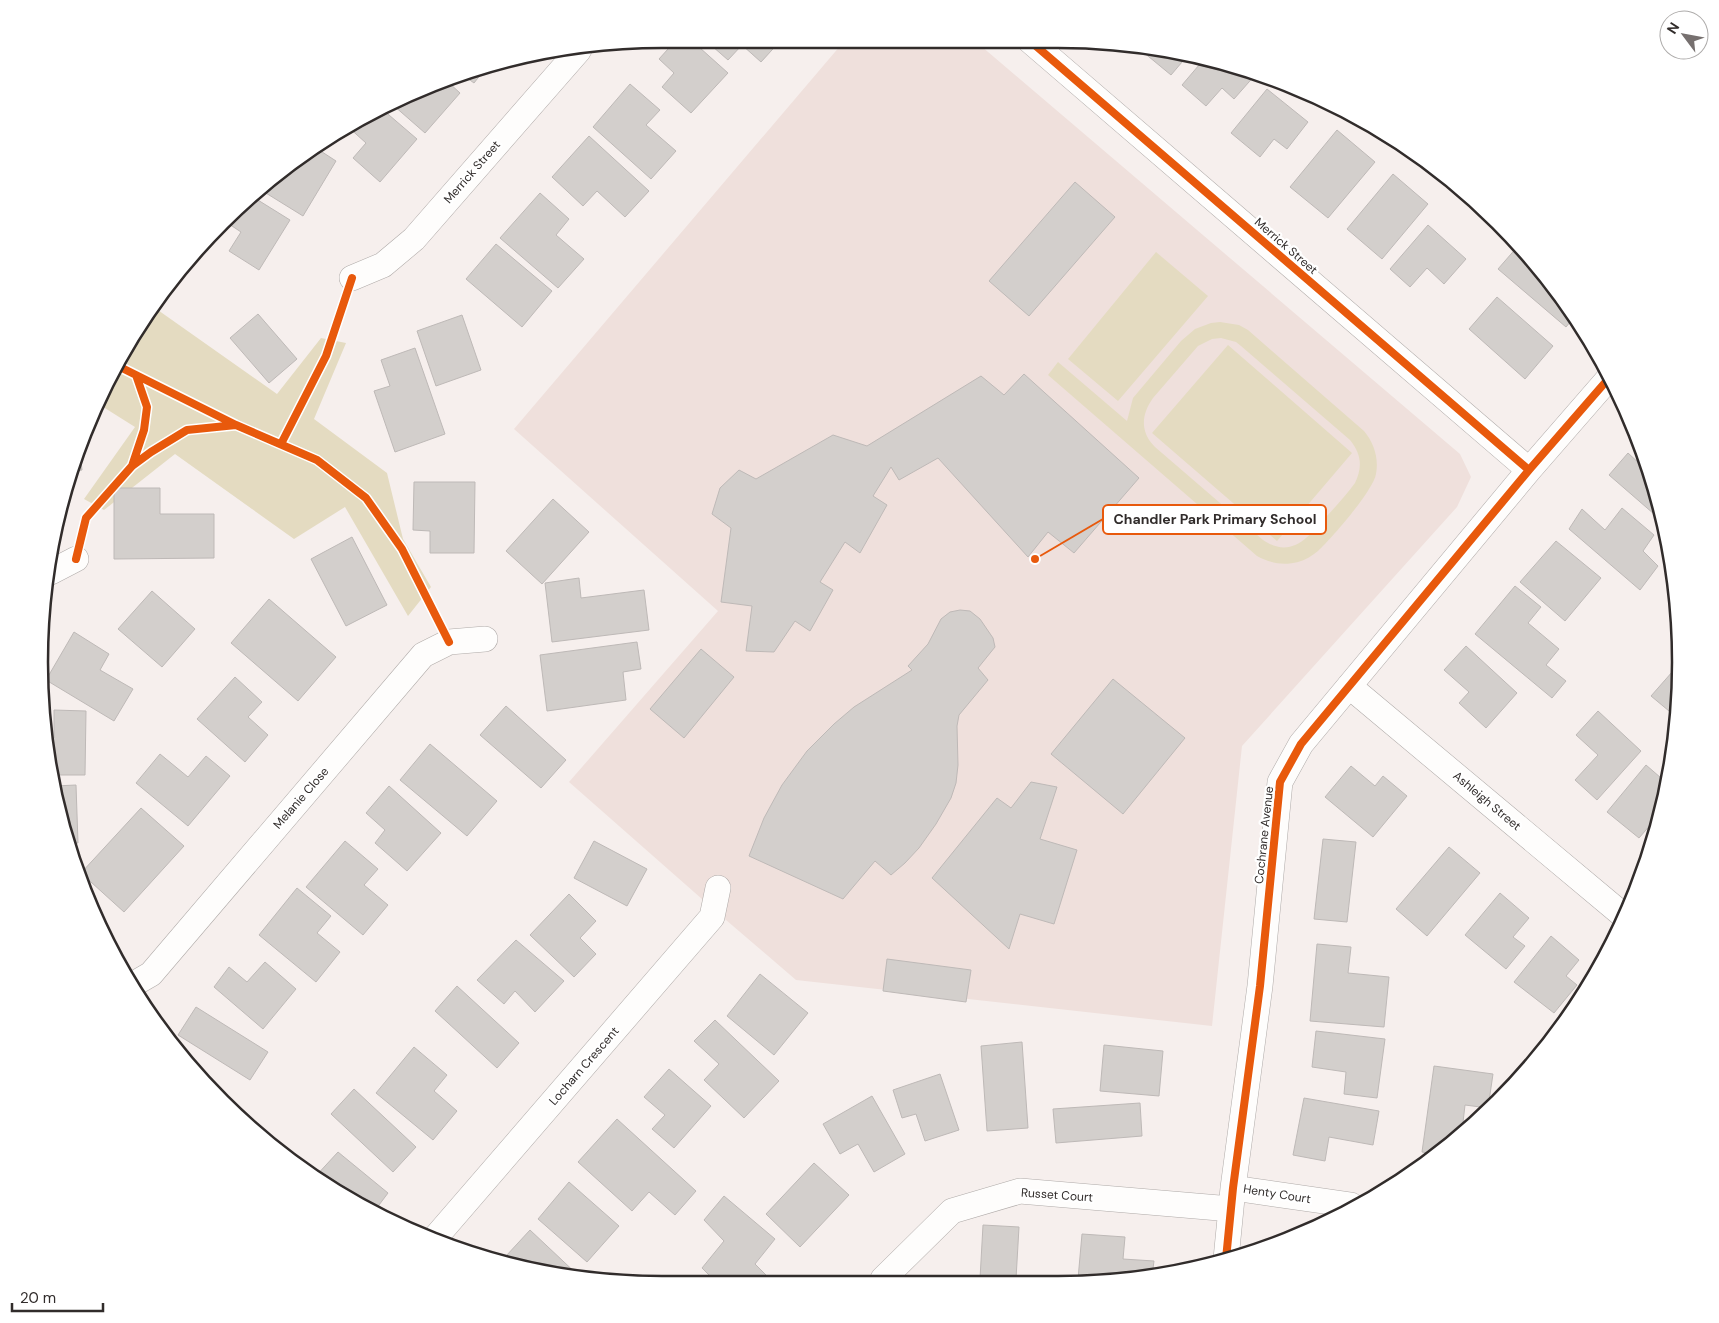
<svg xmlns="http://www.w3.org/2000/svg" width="1719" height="1323" viewBox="0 0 1719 1323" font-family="'DM Sans',sans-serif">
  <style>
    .built { fill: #efe0dc }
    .green { fill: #e4dbc1; fill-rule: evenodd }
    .building { fill: #d3cfcc; stroke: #beb9b7 }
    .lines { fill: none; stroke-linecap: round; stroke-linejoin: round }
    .street-casing { stroke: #afaaa8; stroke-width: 26 }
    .street { stroke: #fefdfc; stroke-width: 25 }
    .cycleway-casing { stroke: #fff; stroke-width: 11 }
    .cycleway { stroke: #e8590c; stroke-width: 8 }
    .labels { text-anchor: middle; stroke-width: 4.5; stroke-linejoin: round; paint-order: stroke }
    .street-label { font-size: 12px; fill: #312c2b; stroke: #fff }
    .rim { fill: none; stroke: #312c2b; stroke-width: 2.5 }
    .leader { fill: none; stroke: #e8590c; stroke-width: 2 }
    .callout-dot { fill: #e8590c; stroke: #fff; stroke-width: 2 }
    .callout { fill: #fff; stroke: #e8590c; stroke-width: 2 }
    .callout-label { font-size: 14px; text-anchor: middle; font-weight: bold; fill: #312c2b }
  </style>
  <rect width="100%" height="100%" fill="#f6efed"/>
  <!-- built -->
  <path class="built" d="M846 39 974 40 1460 454 1471 477 1457 507 1242 746 1212 1026 796 980 719 914 569 782 718 611 514 429Z"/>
  <!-- green -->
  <path class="green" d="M1156 252 1208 296 1118 401 1068 359Z
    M155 308 277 394 321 338 346 343 314 419 387 473 403 539 431 587 408 616 345 507 294 539 175 454 104 510 84 499 135 427 100 405 122 350Z
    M1220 322 1239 325 1248 330 1364 431C1374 443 1379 458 1376 474 1373 491 1331 539 1318 551 1312 556 1305 560 1298 562 1283 566 1270 563 1257 556L1048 375 1058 362 1127 421 1133 398 1181 341 1195 329 1211 323ZM1221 338 1236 342 1241 346 1350 440C1361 454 1363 466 1355 483 1347 494 1337 505 1327 516 1309 536 1292 560 1263 540L1155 447C1140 432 1141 415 1153 398L1198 346 1212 339Z
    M1228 345 1352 453 1277 541 1152 433Z"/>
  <!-- building -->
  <path class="building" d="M677 39H690L728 73 691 113 662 87 674 73 659 59Z
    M704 39H782L761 62 742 45 728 60Z
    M1137 47 1188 55 1171 75Z
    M1205 58 1219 60 1256 74 1234 99 1222 88 1206 106 1182 85Z
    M488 65 474 83 463 75Z
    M448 82 460 93 425 133 393 105Z
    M630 84 660 110 646 125 676 151 651 179 593 127Z
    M1267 89 1308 122 1287 149 1274 139 1260 157 1231 133Z
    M382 109 417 139 380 182 353 158 366 143 346 125Z
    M1337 130 1375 162 1328 218 1290 187Z
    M589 136 649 191 625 217 597 191 583 206 552 177Z
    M316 148 336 161 303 216 261 190Z
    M1393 174 1428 204 1382 259 1347 229Z
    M1075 182 1115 217 1029 316 989 281Z
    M540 193 569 219 556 235 584 259 558 288 500 238Z
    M253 197 290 220 259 270 229 251 241 232 223 220Z
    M1428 225 1466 259 1444 284 1427 268 1410 287 1390 269Z
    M496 244 552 291 522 327 466 279Z
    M1518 246 1575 316 1566 327 1498 269Z
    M1497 297 1553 346 1525 379 1469 329Z
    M258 314 297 359 269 383 230 338Z
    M462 315 481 370 436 386 417 331Z
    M415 348 445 434 395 452 374 391 390 386 381 360Z
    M1024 374 1139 478 1074 553 1048 532 1028 557 938 458 899 480 891 467 873 496 887 505 860 553 845 542 820 582 833 590 810 631 795 621 774 652 746 651 752 606 721 602 731 528 712 514 720 488 739 470 756 479 833 435 867 446 981 376 1004 395Z
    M80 453 82 470 72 472Z
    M1628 453 1641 465 1644 461 1659 508 1654 514 1609 475Z
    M414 482H475L474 553H430V531L413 530Z
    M114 488H160V514H214V558L114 559Z
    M553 499 589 532 542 584 506 551Z
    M1622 508 1654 535 1643 551 1658 566 1640 590 1569 529 1582 509 1605 530Z
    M352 537 387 605 346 626 311 559Z
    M1556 541 1601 578 1565 621 1520 582Z
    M579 578 581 598 644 590 649 630 552 642 545 583Z
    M1515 586 1541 607 1528 623 1559 649 1546 665 1566 681 1552 698 1475 634Z
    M152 591 195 629 162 667 118 629Z
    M269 599 336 657 298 701 231 643Z
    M960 610 970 611 980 619 993 638 995 647 978 668 988 680 959 715 957 726 958 765 956 783 951 798 936 824 919 848 905 863 891 875 875 861 843 899 749 856 764 818 782 785 807 751 834 724 854 707 912 670 908 666 928 644 941 619 950 612Z
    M74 632 109 654 100 670 133 689 114 721 46 680Z
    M637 642 641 669 623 672 626 700 547 711 540 655Z
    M1466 646 1517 693 1486 728 1459 703 1469 692 1444 670Z
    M701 649 734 677 684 738 650 709Z
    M1680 663 1675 716 1651 696Z
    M235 677 262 702 248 717 268 735 245 762 197 719Z
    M1113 679 1185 738 1123 814 1051 754Z
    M506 706 566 760 541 788 480 735Z
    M54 710 86 711 85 775H54L49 738H54Z
    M1598 711 1641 751 1597 800 1575 780 1598 755 1576 735Z
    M430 744 497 801 467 836 400 780Z
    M160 754 188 777 206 756 230 776 188 826 136 783Z
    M1646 765 1668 784 1659 815 1639 838 1607 812Z
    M1351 766 1375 786 1383 776 1407 796 1373 837 1325 797Z
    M1031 782 1057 787 1040 839 1077 850 1054 924 1020 914 1009 949 932 878 997 798 1011 808Z
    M76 785 78 843 67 844 60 823 55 786Z
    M389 786 441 833 407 871 375 843 385 830 366 813Z
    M141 808 184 846 124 912 81 873Z
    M1323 839 1356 842 1347 922 1314 919Z
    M345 841 378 869 364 885 388 905 363 935 306 887Z
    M594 841 647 869 627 906 574 878Z
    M1449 847 1480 873 1427 936 1396 909Z
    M297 888 331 916 317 933 340 952 316 982 259 935Z
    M1500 893 1529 918 1513 937 1525 946 1506 969 1465 935Z
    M569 894 596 921 580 938 596 954 574 977 530 935Z
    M1551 936 1579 960 1566 976 1577 985 1554 1013 1514 982Z
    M516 940 564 981 535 1012 515 991 504 1004 477 980Z
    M1317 944 1351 947 1348 973 1389 977 1384 1027 1310 1021Z
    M887 959 971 970 966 1002 883 991Z
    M265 962 296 989 263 1029 214 987 229 967 247 982Z
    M760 974 808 1013 774 1055 727 1016Z
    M457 986 519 1043 497 1068 435 1011Z
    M196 1007 268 1052 250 1080 178 1035Z
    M715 1020 779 1081 744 1118 704 1080 719 1064 694 1041Z
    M1316 1031 1385 1039 1377 1098 1344 1094 1346 1072 1312 1067Z
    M1022 1042 1028 1128 987 1131 981 1046Z
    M1104 1045 1163 1051 1159 1096 1100 1091Z
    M414 1047 447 1075 434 1091 457 1111 433 1140 376 1093Z
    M1434 1066 1493 1074 1488 1108 1465 1105 1462 1131 1434 1154 1422 1152Z
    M669 1069 711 1106 674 1148 652 1129 665 1115 644 1097Z
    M940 1074 959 1130 925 1141 916 1114 902 1118 893 1090Z
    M354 1089 416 1147 393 1172 331 1114Z
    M872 1096 905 1154 874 1172 858 1144 840 1154 823 1124Z
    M1304 1098 1379 1111 1373 1145 1329 1137 1325 1161 1293 1155Z
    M1140 1103 1142 1136 1056 1143 1053 1109Z
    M617 1119 696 1191 675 1215 649 1192 632 1211 578 1162Z
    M338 1152 388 1193 376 1209 314 1178Z
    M814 1163 849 1195 800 1247 766 1214Z
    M569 1182 619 1226 587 1262 538 1219Z
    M724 1196 775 1239 755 1264 770 1279H713L702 1268 724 1241 704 1220Z
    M983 1225 1019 1227 1016 1279H980Z
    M530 1230 580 1277 579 1279 515 1264 506 1256Z
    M1082 1234 1125 1237 1123 1259 1154 1261 1152 1276 1139 1279H1078Z"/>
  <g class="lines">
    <!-- street casing -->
    <g class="street-casing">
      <path id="street" d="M1029 40 1529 470
        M352 278 383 265 414 239 579 50
        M51 572 76 559
        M1349 686 1624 916
        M132 985 151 974 423 655 449 642 485 639
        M1233 1188 1351 1205
        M435 1238 712 917 718 888
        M1226 1259 1233 1188 1260 986 1280 782 1301 744 1529 470 1609 378
        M883 1279 952 1211 1020 1191 1231 1209"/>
    </g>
    <!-- street -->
    <use href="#street" class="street"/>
    <!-- cycleway casing -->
    <g class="cycleway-casing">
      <path id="cycleway" d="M1029 40 1529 470
        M116 365 236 425 317 460 366 498 402 549 449 642
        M281 444 326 356 352 278
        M132 466 151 452 187 430 236 425
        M76 559 86 518 132 466 144 430 147 407 136 375
        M1226 1259 1233 1188 1260 986 1280 782 1301 744 1529 470 1609 378"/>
    </g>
    <!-- cycleway -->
    <use href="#cycleway" class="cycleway"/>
  </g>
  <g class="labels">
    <!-- street labels -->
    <g class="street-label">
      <text transform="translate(472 172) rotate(-49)" y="4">Merrick Street</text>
      <text transform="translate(1286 246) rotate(41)" y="4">Merrick Street</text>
      <text transform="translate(301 798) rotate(-49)" y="4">Melanie Close</text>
      <text transform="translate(1487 801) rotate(40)" y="4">Ashleigh Street</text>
      <text transform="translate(1264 835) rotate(-84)" y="4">Cochrane Avenue</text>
      <text transform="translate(584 1066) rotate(-49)" y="4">Locharn Crescent</text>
      <text transform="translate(1277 1194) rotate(9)" y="4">Henty Court</text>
      <text transform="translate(1057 1195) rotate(4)" y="4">Russet Court</text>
    </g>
  </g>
  <!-- crop -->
  <path d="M0 0H1719V1323H0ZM662 48H1058A614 614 0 0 1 1672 662V662A614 614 0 0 1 1058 1276H662A614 614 0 0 1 48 662V662A614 614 0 0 1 662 48Z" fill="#fff" fill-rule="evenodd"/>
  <path class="rim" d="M662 48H1058A614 614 0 0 1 1672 662V662A614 614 0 0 1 1058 1276H662A614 614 0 0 1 48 662V662A614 614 0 0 1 662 48Z"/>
  <!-- callouts -->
  <path class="leader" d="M1035 559L1103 519"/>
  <circle class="callout-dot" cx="1035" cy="559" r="5"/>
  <rect class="callout" x="1103" y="505" width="223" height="29" rx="5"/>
  <g class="callout-label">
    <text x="1215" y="524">Chandler Park Primary School</text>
  </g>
  <!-- north arrow -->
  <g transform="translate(1684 35) rotate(302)"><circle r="24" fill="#ffffff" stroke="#adabaa"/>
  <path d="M0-4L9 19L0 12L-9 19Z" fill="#76706f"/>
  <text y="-8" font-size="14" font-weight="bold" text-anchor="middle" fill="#312c2b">N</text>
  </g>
  <!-- scale -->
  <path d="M12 1303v8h91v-8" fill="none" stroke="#312c2b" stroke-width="2.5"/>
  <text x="20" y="1303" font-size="15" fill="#312c2b" stroke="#ffffff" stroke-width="4" paint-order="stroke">20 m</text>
</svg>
